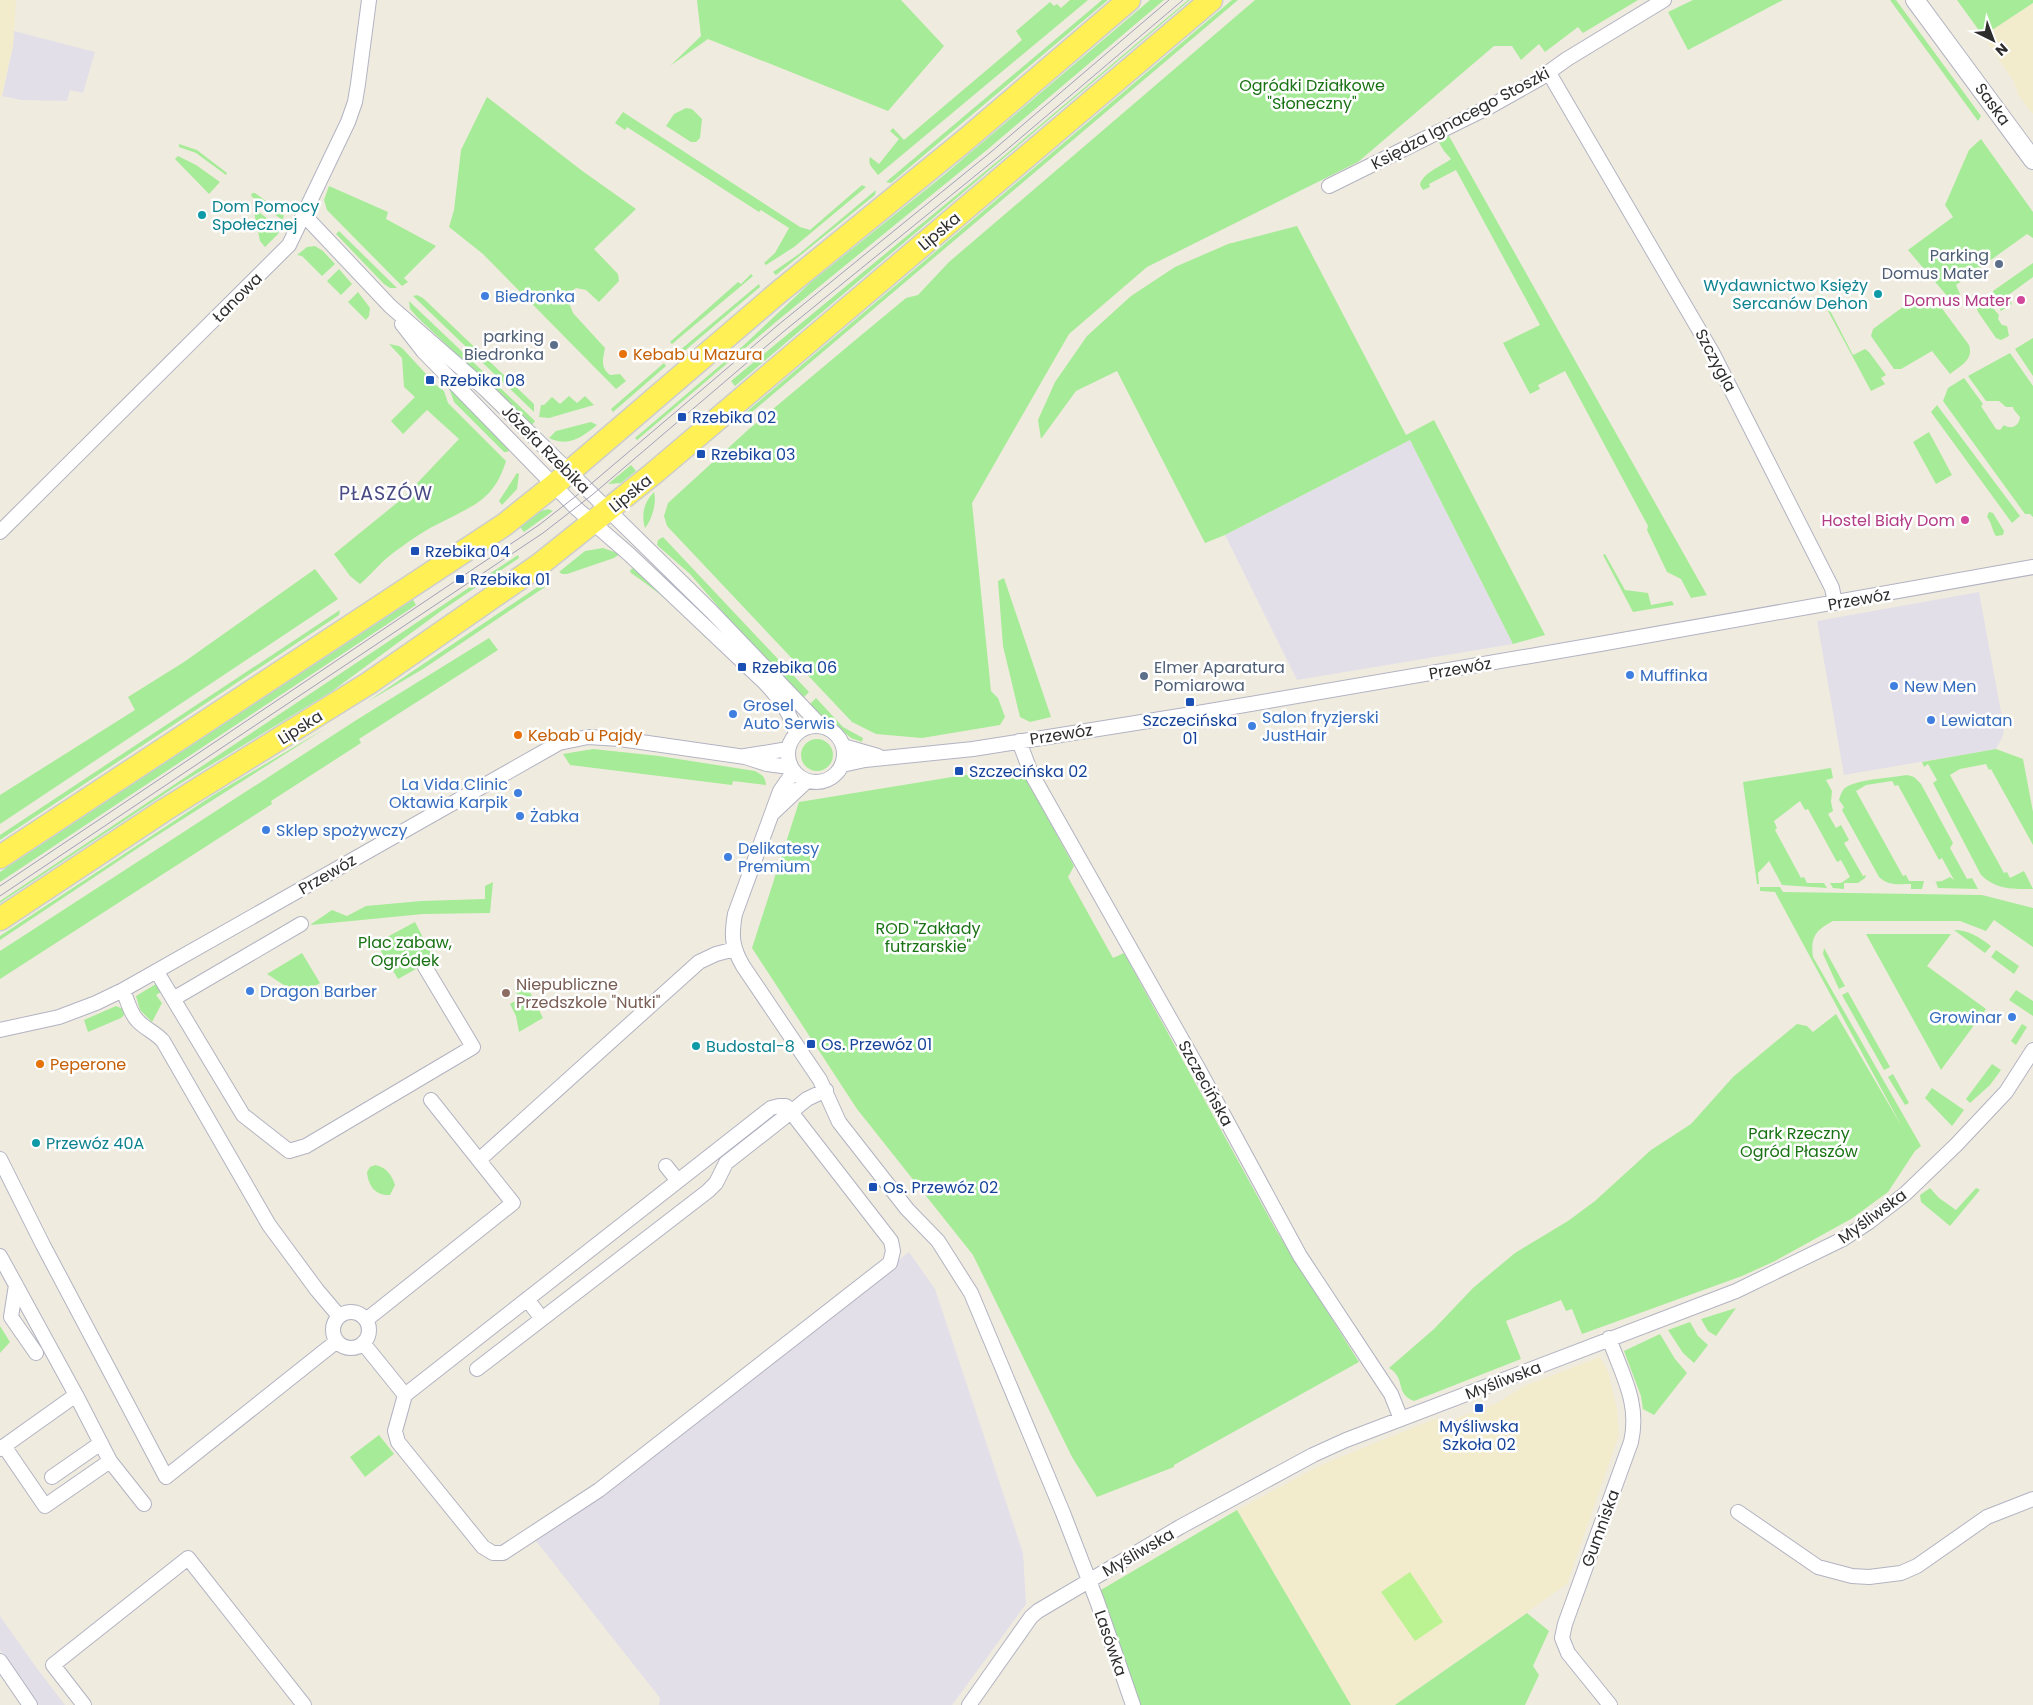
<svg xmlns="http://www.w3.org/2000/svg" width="2033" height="1705" viewBox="0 0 2033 1705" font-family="Poppins,sans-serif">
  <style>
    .industrial { fill: #e3dfe8 }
    .education { fill: #f2eccd }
    .green { fill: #a6eb97 }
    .pitch { fill: #bbf392 }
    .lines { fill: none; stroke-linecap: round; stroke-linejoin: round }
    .minor-casing { stroke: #b2b3c2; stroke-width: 16 }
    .tertiary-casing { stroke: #b2b3c2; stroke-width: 20 }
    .primary-casing { stroke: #cdcdcd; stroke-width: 25 }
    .minor { stroke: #fff; stroke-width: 14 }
    .tertiary { stroke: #fff; stroke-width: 18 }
    .primary { stroke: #fef055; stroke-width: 22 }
    .tram { stroke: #a0a0b9; stroke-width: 1 }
    .culture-dot { fill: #0f9aa8; stroke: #fff; stroke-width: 2 }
    .service-dot { fill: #5c6f8a; stroke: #fff; stroke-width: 2 }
    .shop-dot { fill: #3f7fe0; stroke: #fff; stroke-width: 2 }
    .hotel-dot { fill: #d1479c; stroke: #fff; stroke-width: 2 }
    .food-dot { fill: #e8710a; stroke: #fff; stroke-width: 2 }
    .transit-dot { fill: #1a4fb4; stroke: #fff; stroke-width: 2 }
    .education-dot { fill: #8d6e63; stroke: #fff; stroke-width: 2 }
    .labels { text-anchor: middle; stroke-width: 5; stroke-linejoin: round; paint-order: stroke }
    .park-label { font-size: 16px; fill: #197314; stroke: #fff }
    .street-label { font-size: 16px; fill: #2d2d2d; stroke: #fff }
    .culture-label { font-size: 16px; fill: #0d838f; stroke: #fff; text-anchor: start }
    .service-label { font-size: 16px; fill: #4e5e75; stroke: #fff; text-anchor: end }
    .shop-label { font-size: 16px; fill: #366cbe; stroke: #fff; text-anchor: start }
    .hotel-label { font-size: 16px; fill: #b23c85; stroke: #fff; text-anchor: end }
    .food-label { font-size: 16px; fill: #c56008; stroke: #fff; text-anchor: start }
    .transit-label { font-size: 16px; fill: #164399; stroke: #fff; text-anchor: start }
    .education-label { font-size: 16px; fill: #785e54; stroke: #fff; text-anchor: start }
    .quarter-label { font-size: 19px; letter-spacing: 1px; fill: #484a83; stroke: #fff }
  </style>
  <rect width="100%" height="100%" fill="#f0ebdf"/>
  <!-- industrial -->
  <path class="industrial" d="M14 31 95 52 83 93 70 90 67 101 21 100 2 96 13 45Z
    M1410 440 1513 644 1297 680 1225 535Z
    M1979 592 2004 728 2003 736 1996 749 1844 775 1817 621Z
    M909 1252 935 1289 1023 1553 1026 1604 952 1705H659L660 1698 536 1541Z
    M0 1616 36 1667 65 1705H39L0 1650Z"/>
  <!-- education -->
  <path class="education" d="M0 0H16L13 45 2 96H0Z
    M2033 3V114L2019 96 2013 80 1983 36Z
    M1600 1357 1608 1371 1617 1409 1619 1435 1567 1584 1395 1705H1351L1237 1510 1321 1465 1353 1452 1437 1418 1445 1423 1497 1403 1524 1386Z"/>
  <!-- green -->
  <path class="green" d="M697 0H901L944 46 888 111 708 39 670 66 701 36Z
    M1070 0H1088L878 175C874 169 867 165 870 157L879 164 899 139 890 131 893 128 904 140 1022 40 1016 31 1050 2 1054 6 1057 4 1061 8Z
    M1102 0H1108L891 183 886 182Z
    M1150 0H1164L988 149 777 321 637 440 635 438 743 346 811 282 944 175Z
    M1188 0H1190L735 386 731 381 999 160Z
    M1232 0H1238L739 423 737 420Z
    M1255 0H1638L1583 33 1578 27 1545 52 1539 44 1521 60 1512 46H1494L1358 162 1147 267 1069 334 972 503 991 691 998 698 1005 717 1000 725 922 738 876 734 852 722 667 526 664 516 668 503 749 429 853 342 906 298 918 295 949 262Z
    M1693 0H1783L1688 50 1668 12Z
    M1890 0H1896L1981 116 1978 121Z
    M1957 0H2033V3L1983 36Z
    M487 97 581 170 636 209 594 249 618 274 619 281 599 302 586 290 576 288 566 295 573 313 605 348C603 360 600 367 610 375L620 374 626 381 616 389 483 254 449 227 454 210 461 150Z
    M686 108 692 109 702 119 700 138 696 142H691L666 126 674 114Z
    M623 112 800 227 810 230 862 185 866 187 794 247 766 265 764 263 775 253 789 228 761 210 759 212 627 127 625 130 615 123Z
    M1449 136 1708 597 1707 595 1691 598 1681 579 1667 572 1647 530 1648 526 1565 371 1538 385 1540 389 1530 394 1503 343 1540 325 1456 170 1429 184 1430 187 1423 190 1420 185C1422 173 1442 166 1451 159L1444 151 1438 141Z
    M1981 139 2033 212V238L2027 234 1956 285 1960 294 1956 299 1948 297 1908 250 1953 217 1945 205 1969 150Z
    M179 144 197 150 227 173 226 175 196 153 179 147Z
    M178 156 196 165 220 182 209 194 175 159Z
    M329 186 388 212 386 219 436 246 404 278 408 282 402 286 327 210 324 200Z
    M876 190 875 195 776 275 773 272 799 254Z
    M252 193H255L282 213 284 216 282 220 251 196Z
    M256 210 280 228 278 234 265 247 260 241 254 212Z
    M1297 226 1406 435 1434 420 1545 635 1513 644 1410 440 1225 535 1205 543 1117 371 1076 391 1041 439 1038 420 1055 382 1087 336 1131 296 1175 267 1228 244Z
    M339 231 397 288H390L384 284 336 234Z
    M315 246 323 251 335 264 322 276 302 256 297 255 307 247Z
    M2033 263V277L2007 296 2012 304 2001 311 1992 298 1993 291Z
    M339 269 352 284 341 295 327 281Z
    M751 274 753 276 672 344 670 342 738 282 741 284Z
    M759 284 760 287 682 353 679 351Z
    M358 292 370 308 369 316 366 320 348 302Z
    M417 295 423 298 534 404V412L413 296Z
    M1822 295 1853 355 1865 349 1869 352 1886 375 1881 378 1885 384 1871 391 1820 296Z
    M1928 295 1935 299 1969 345C1974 360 1960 366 1950 374L1932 351 1901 369H1894L1871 336 1873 329 1915 298Z
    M1986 300 1999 315 1998 319 2002 325 2007 326 2009 336 2001 340 1996 338 1978 312 1976 307 1979 301Z
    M409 301 535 421 532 425 418 318 410 309Z
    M2033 338V376L2015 349Z
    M389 344 399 346 403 349 427 375 425 377 444 391 448 403 506 461C494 500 474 505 442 522 427 529 413 538 400 548 384 558 374 572 360 584L350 576 334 554 403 498 459 439 427 410 403 434 391 421 415 397 404 387 402 358Z
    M2010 353 2033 386V517L2030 514H2025L1943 401 1948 388 1964 378 1983 404 1981 406 1996 429 2000 430 2004 425C2012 430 2019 426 2020 417L2014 410 2013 407H2006L1999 401H1986L1968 376Z
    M664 363 666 366 613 412 611 409Z
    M449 388 510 450 507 452H504L454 402Z
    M569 396 577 403 585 396 594 405 549 418 539 417 541 405H544L552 397 560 404Z
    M1937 405 2020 516 2012 523 1931 412Z
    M591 422 597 425C581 438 569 447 549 438L556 431Z
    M1929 432 1952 475 1936 484 1913 442Z
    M631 465 636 471 621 483 608 484Z
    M517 473 519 474 517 489 502 505 499 501Z
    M654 492C657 502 652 520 645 528 641 514 644 502 654 492Z
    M548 509 553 511 524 532 519 526 538 512Z
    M1989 512 1993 513 2004 531 2003 535 1996 536C1992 531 1992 523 1987 517Z
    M663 537 809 692 802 699 747 640 690 574 657 545 658 540Z
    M603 548 620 554 614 558 567 574H562L559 572 585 551Z
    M1605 554 1625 590 1648 593 1651 605 1672 601 1674 605 1633 612 1603 555Z
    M518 555 519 558 441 611 331 692 178 785 0 903V901Z
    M635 567 719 645C702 640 697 625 684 614 668 600 650 586 631 573L630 570Z
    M315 569 338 599 0 824V795L135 710 128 697 184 662Z
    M1004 578 1051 717 1030 722 1020 717 1003 646 998 581Z
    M542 584 545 587 423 669 367 702Z
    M412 598 416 605 0 882V872Z
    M340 610 339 615 0 840V835Z
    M489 638 498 650 359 739 361 743 271 801 272 804 0 979V951L358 719Z
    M816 698 843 727 863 738 862 742 851 738 833 723 822 718 808 706Z
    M326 728 150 840 0 940V936L215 794Z
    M801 755a16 16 0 1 1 32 0a16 16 0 1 1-32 0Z
    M593 749 659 756 755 771C762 775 765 776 766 785L733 781 732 785 570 765 563 754Z
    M1996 749 2023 759 2033 812V845L1991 769 1989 770 1986 764 1960 769 1950 775 2004 873 2007 872 2010 878 2024 871 2033 889C2012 889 1997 890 1981 875L1933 783 1937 780 1928 764 1924 767 1922 762Z
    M1019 766 1074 866 1068 877 1113 958 1124 953 1276 1230 1359 1362 1174 1465V1467L1097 1497 1072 1457 973 1255 857 1109 752 948 799 802Z
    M1831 768 1833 778 1826 780 1832 791 1831 802 1833 811 1828 814 1836 828 1841 825 1849 840 1844 843 1863 876 1866 875 1865 878 1858 883H1844V889L1833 888 1830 883H1841L1850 877 1841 860 1837 862 1808 809 1805 810 1800 801 1774 821 1777 828 1775 830 1801 878 1804 877 1807 883H1824L1827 888 1782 885 1769 861 1758 873 1759 884H1757L1743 782Z
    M1907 775 1914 777 1921 784 1953 843 1950 848 1967 879 1972 878 1978 889 1938 888 1936 882H1933L1942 881 1950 877 1954 880 1942 858 1939 860 1898 785 1895 786 1892 781 1866 785 1856 791 1903 876 1906 875 1909 881H1924L1922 889H1911V884C1899 884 1888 886 1879 877L1842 810 1844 807 1839 800C1841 794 1842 789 1848 786 1862 779 1890 778 1907 775Z
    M493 882 490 913 423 914 310 925 332 910 347 916 366 906 421 901 485 899V886Z
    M1760 887H1780L1783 892 1982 895 2033 908V947L1994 920 1986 931 1960 921H1833C1816 930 1810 937 1813 957L1921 1146 1915 1151 1888 1192 1851 1219 1775 1261 1742 1276 1582 1334 1572 1309 1566 1311 1561 1300 1506 1321 1521 1359 1414 1401C1394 1393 1407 1379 1389 1368L1434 1329 1473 1288 1515 1253 1568 1221 1595 1201 1651 1150 1691 1124 1733 1077 1797 1024 1807 1026 1813 1032 1836 1014 1902 1127 1775 892 1760 891Z
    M415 922 434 959 398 979 376 943Z
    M1954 930C1969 930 1979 937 1991 946L1985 953Z
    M1866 934H1951L1927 966 1986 1009 1941 1070Z
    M1824 948 1845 986 1839 989 1823 954Z
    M1996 950 2019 966 2014 974 1991 957Z
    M302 953 320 983 299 995 267 974Z
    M525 982 543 1018 519 1032 516 1016 510 1004 520 998 514 989Z
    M156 984 161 992 156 995 162 1003 152 1022 140 1010 136 996Z
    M2016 990 2033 1001V1016L2009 1000Z
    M1848 992 1890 1067 1884 1070 1842 995Z
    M116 1006 123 1009 124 1015 121 1018 88 1032 84 1020Z
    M2022 1024 2027 1027 2016 1045 2011 1041Z
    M1992 1064 2001 1070 1990 1085 1970 1103 1966 1099Z
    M1893 1074 1909 1103 1905 1105 1888 1077Z
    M1932 1088 1964 1110 1952 1126 1925 1098Z
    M375 1165C386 1167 392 1175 395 1185L390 1195C375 1196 368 1185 367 1172L370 1167Z
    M1930 1188 1939 1198 1956 1210 1976 1188 1980 1190 1950 1226 1921 1202 1920 1195Z
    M1736 1308 1716 1336 1708 1331 1701 1319Z
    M1690 1322 1698 1336 1708 1345 1694 1363 1683 1353 1668 1330Z
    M0 1326 10 1342 0 1353Z
    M1660 1334 1675 1359 1687 1373 1654 1415 1643 1409 1641 1396 1624 1351Z
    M379 1435 394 1454 365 1477 350 1457Z
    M1237 1510 1351 1705H1135L1094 1594Z
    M1527 1613 1549 1631 1533 1666 1539 1675 1525 1705H1395Z"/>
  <!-- pitch -->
  <path class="pitch" d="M1410 1572 1443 1622 1415 1641 1381 1592Z"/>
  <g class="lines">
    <!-- minor casing -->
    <g class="minor-casing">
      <path id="minor" d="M1549 73 1712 352 1832 588 1835 603
        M1329 186 1491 106 1539 79 1567 59 1664 0
        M304 215 390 306 485 389 711 611 821 726
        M402 324 423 351 576 508 630 555 765 683C779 698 791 713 796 734
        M0 532 289 245 348 122 355 102 358 84 369 0
        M788 754a28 28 0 1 1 56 0a28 28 0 1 1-56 0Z
        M1019 741 1031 773 1198 1068 1300 1256 1391 1394 1401 1419
        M843 746 878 756
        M745 756 788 749
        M842 765 865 760 973 749 1192 714 1600 644 2033 567
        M794 771 780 791 735 914C731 936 732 947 743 966L820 1080 839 1122 907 1209 938 1241 971 1293 1063 1513 1097 1601 1133 1705
        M773 813 807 781
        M157 972 243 1115 289 1151 306 1146 473 1047 425 967
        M123 990C127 999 130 1013 137 1020 145 1029 155 1032 163 1041L269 1225 317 1290 339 1316
        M173 999 301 924
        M0 1030 59 1017 96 1003 123 990 559 743 588 737 620 739 745 757 767 764 790 767
        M0 1159 43 1245 166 1477 337 1341
        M479 1160 699 962 716 954 735 949
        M666 1166 678 1181
        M0 1256 76 1395 0 1449
        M16 1285 11 1317 36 1353
        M527 1299 542 1319
        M333 1330a18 18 0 1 1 36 0a18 18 0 1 1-36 0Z
        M366 1320 513 1203 431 1100
        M1609 1338C1622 1375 1640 1403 1631 1442L1565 1624 1562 1638 1568 1653 1610 1705
        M363 1343 405 1395
        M477 1369 708 1191 716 1183 726 1163 791 1112 891 1241 893 1251 890 1263 599 1490 503 1553H493L483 1547 398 1442 395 1431 405 1395 771 1108 779 1106H786L791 1112 807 1099 826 1090
        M76 1395 110 1461 144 1504
        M4 1446 45 1506 110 1461
        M52 1477 101 1443
        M1738 1512 1818 1567 1852 1576 1869 1577 1901 1573 1917 1566 1987 1517 2033 1499
        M0 1661 30 1705
        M84 1705 53 1665 188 1558 304 1705
        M969 1705 1031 1617 1038 1611 1180 1527 1313 1455 1346 1440 1736 1291 1843 1239 1869 1222 1905 1194 1956 1145 2006 1092 2033 1050"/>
    </g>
    <!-- tertiary casing -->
    <g class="tertiary-casing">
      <path id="tertiary" d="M1915 0 2033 160"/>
    </g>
    <!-- primary casing -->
    <g class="primary-casing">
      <path id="primary" d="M0 857 504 525 554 485 779 292 963 142 1129 0
        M0 919 166 809 369 683 539 565 654 473 1211 0"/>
    </g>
    <!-- minor -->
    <use href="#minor" class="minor"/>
    <!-- tertiary -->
    <use href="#tertiary" class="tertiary"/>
    <!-- primary -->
    <use href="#primary" class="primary"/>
    <!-- tram -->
    <path class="tram" d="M0 886 539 525 585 489 778 325 991 152 1169 0
      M0 896 543 533 592 495 783 332 997 158 1183 0"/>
  </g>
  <!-- markers -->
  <g class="culture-dot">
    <circle cx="202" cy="215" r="5"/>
    <circle cx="1878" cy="294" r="5"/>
    <circle cx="696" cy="1046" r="5"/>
    <circle cx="36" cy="1143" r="5"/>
  </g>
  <g class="service-dot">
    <circle cx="1999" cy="264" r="5"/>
    <circle cx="554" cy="345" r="5"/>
    <circle cx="1144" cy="676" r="5"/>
  </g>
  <g class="shop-dot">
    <circle cx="485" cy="296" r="5"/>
    <circle cx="1630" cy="675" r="5"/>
    <circle cx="1894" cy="686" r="5"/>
    <circle cx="733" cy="714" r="5"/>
    <circle cx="1931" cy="720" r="5"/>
    <circle cx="1252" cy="726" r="5"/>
    <circle cx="518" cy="793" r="5"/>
    <circle cx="520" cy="816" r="5"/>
    <circle cx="266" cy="830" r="5"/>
    <circle cx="728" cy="857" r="5"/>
    <circle cx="250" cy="991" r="5"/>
    <circle cx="2012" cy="1017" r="5"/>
  </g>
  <g class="hotel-dot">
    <circle cx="2021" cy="300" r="5"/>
    <circle cx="1965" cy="520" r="5"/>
  </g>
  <g class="food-dot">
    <circle cx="623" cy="354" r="5"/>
    <circle cx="518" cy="735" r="5"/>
    <circle cx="40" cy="1064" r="5"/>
  </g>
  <g class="transit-dot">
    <rect x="425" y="375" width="10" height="10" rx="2.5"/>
    <rect x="677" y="412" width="10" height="10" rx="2.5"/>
    <rect x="696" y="449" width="10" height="10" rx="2.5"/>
    <rect x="410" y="546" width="10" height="10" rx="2.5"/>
    <rect x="455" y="574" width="10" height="10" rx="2.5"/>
    <rect x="737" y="662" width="10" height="10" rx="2.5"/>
    <rect x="1185" y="697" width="10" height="10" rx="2.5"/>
    <rect x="954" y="766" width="10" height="10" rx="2.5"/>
    <rect x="806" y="1039" width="10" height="10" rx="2.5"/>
    <rect x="868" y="1182" width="10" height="10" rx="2.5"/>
    <rect x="1474" y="1403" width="10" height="10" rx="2.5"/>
  </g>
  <circle class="education-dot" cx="506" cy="993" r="5"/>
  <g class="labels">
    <!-- park labels -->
    <g class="park-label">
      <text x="1312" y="91">Ogródki Działkowe<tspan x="1312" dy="18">"Słoneczny"</tspan></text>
      <text x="928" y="934">ROD "Zakłady<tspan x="928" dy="18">futrzarskie"</tspan></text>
      <text x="405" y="948">Plac zabaw,<tspan x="405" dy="18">Ogródek</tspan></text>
      <text x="1799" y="1139">Park Rzeczny<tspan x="1799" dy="18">Ogród Płaszów</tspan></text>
    </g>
    <!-- street labels -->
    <g class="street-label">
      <text transform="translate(1993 104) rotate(54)" y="6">Saska</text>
      <text transform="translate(1460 118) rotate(-28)" y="6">Księdza Ignacego Stoszki</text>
      <text transform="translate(939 231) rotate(-40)" y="6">Lipska</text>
      <text transform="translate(237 297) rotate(-45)" y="6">Łanowa</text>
      <text transform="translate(1716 360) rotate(62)" y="6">Szczygla</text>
      <text transform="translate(546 449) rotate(45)" y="6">Józefa Rzebika</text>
      <text transform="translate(630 493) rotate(-39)" y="6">Lipska</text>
      <text transform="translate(1859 599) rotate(-10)" y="6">Przewóz</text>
      <text transform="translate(1460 668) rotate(-10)" y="6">Przewóz</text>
      <text transform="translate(300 727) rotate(-32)" y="6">Lipska</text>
      <text transform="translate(1061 734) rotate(-9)" y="6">Przewóz</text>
      <text transform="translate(327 874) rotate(-30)" y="6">Przewóz</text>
      <text transform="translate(1206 1083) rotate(61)" y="6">Szczecińska</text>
      <text transform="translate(1872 1216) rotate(-36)" y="6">Myśliwska</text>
      <text transform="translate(1503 1380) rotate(-21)" y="6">Myśliwska</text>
      <text transform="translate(1600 1528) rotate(-70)" y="6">Gumniska</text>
      <text transform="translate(1138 1552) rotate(-30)" y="6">Myśliwska</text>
      <text transform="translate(1111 1643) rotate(71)" y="6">Lasówka</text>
    </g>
    <!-- culture labels -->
    <g class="culture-label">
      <text x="212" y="212">Dom Pomocy<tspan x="212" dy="18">Społecznej</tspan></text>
      <text x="1868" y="291" text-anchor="end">Wydawnictwo Księży<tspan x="1868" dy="18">Sercanów Dehon</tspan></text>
      <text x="706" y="1052">Budostal-8</text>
      <text x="46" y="1149">Przewóz 40A</text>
    </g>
    <!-- service labels -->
    <g class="service-label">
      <text x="1989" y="261">Parking<tspan x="1989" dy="18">Domus Mater</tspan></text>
      <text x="544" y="342">parking<tspan x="544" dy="18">Biedronka</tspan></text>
      <text x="1154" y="673" text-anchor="start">Elmer Aparatura<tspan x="1154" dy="18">Pomiarowa</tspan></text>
    </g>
    <!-- shop labels -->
    <g class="shop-label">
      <text x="495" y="302">Biedronka</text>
      <text x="1640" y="681">Muffinka</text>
      <text x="1904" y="692">New Men</text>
      <text x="743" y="711">Grosel<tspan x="743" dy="18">Auto Serwis</tspan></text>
      <text x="1262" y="723">Salon fryzjerski<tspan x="1262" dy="18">JustHair</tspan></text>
      <text x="1941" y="726">Lewiatan</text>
      <text x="508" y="790" text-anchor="end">La Vida Clinic<tspan x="508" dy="18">Oktawia Karpik</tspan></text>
      <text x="530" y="822">Żabka</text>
      <text x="276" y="836">Sklep spożywczy</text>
      <text x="738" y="854">Delikatesy<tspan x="738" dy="18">Premium</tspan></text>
      <text x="260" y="997">Dragon Barber</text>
      <text x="2002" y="1023" text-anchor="end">Growinar</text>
    </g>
    <!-- hotel labels -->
    <g class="hotel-label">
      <text x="2011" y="306">Domus Mater</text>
      <text x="1955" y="526">Hostel Biały Dom</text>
    </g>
    <!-- food labels -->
    <g class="food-label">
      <text x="633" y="360">Kebab u Mazura</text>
      <text x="528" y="741">Kebab u Pajdy</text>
      <text x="50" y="1070">Peperone</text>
    </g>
    <!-- transit labels -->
    <g class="transit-label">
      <text x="440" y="386">Rzebika 08</text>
      <text x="692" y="423">Rzebika 02</text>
      <text x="711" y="460">Rzebika 03</text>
      <text x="425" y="557">Rzebika 04</text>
      <text x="470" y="585">Rzebika 01</text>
      <text x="752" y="673">Rzebika 06</text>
      <text x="1190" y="726" text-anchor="middle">Szczecińska<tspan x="1190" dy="18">01</tspan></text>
      <text x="969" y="777">Szczecińska 02</text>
      <text x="821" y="1050">Os. Przewóz 01</text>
      <text x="883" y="1193">Os. Przewóz 02</text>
      <text x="1479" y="1432" text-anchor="middle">Myśliwska<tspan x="1479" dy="18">Szkoła 02</tspan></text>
    </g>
    <!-- education labels -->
    <g class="education-label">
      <text x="516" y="990">Niepubliczne<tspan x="516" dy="18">Przedszkole "Nutki"</tspan></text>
    </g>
    <!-- quarter labels -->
    <g class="quarter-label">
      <text x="386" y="500">PŁASZÓW</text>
    </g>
  </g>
  <!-- north arrow -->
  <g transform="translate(1993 40) rotate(138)" stroke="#ffffff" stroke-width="4" paint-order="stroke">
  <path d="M0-4L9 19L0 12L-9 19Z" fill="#2d2d2d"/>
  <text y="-8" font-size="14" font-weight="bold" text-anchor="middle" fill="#2d2d2d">N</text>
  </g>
</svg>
